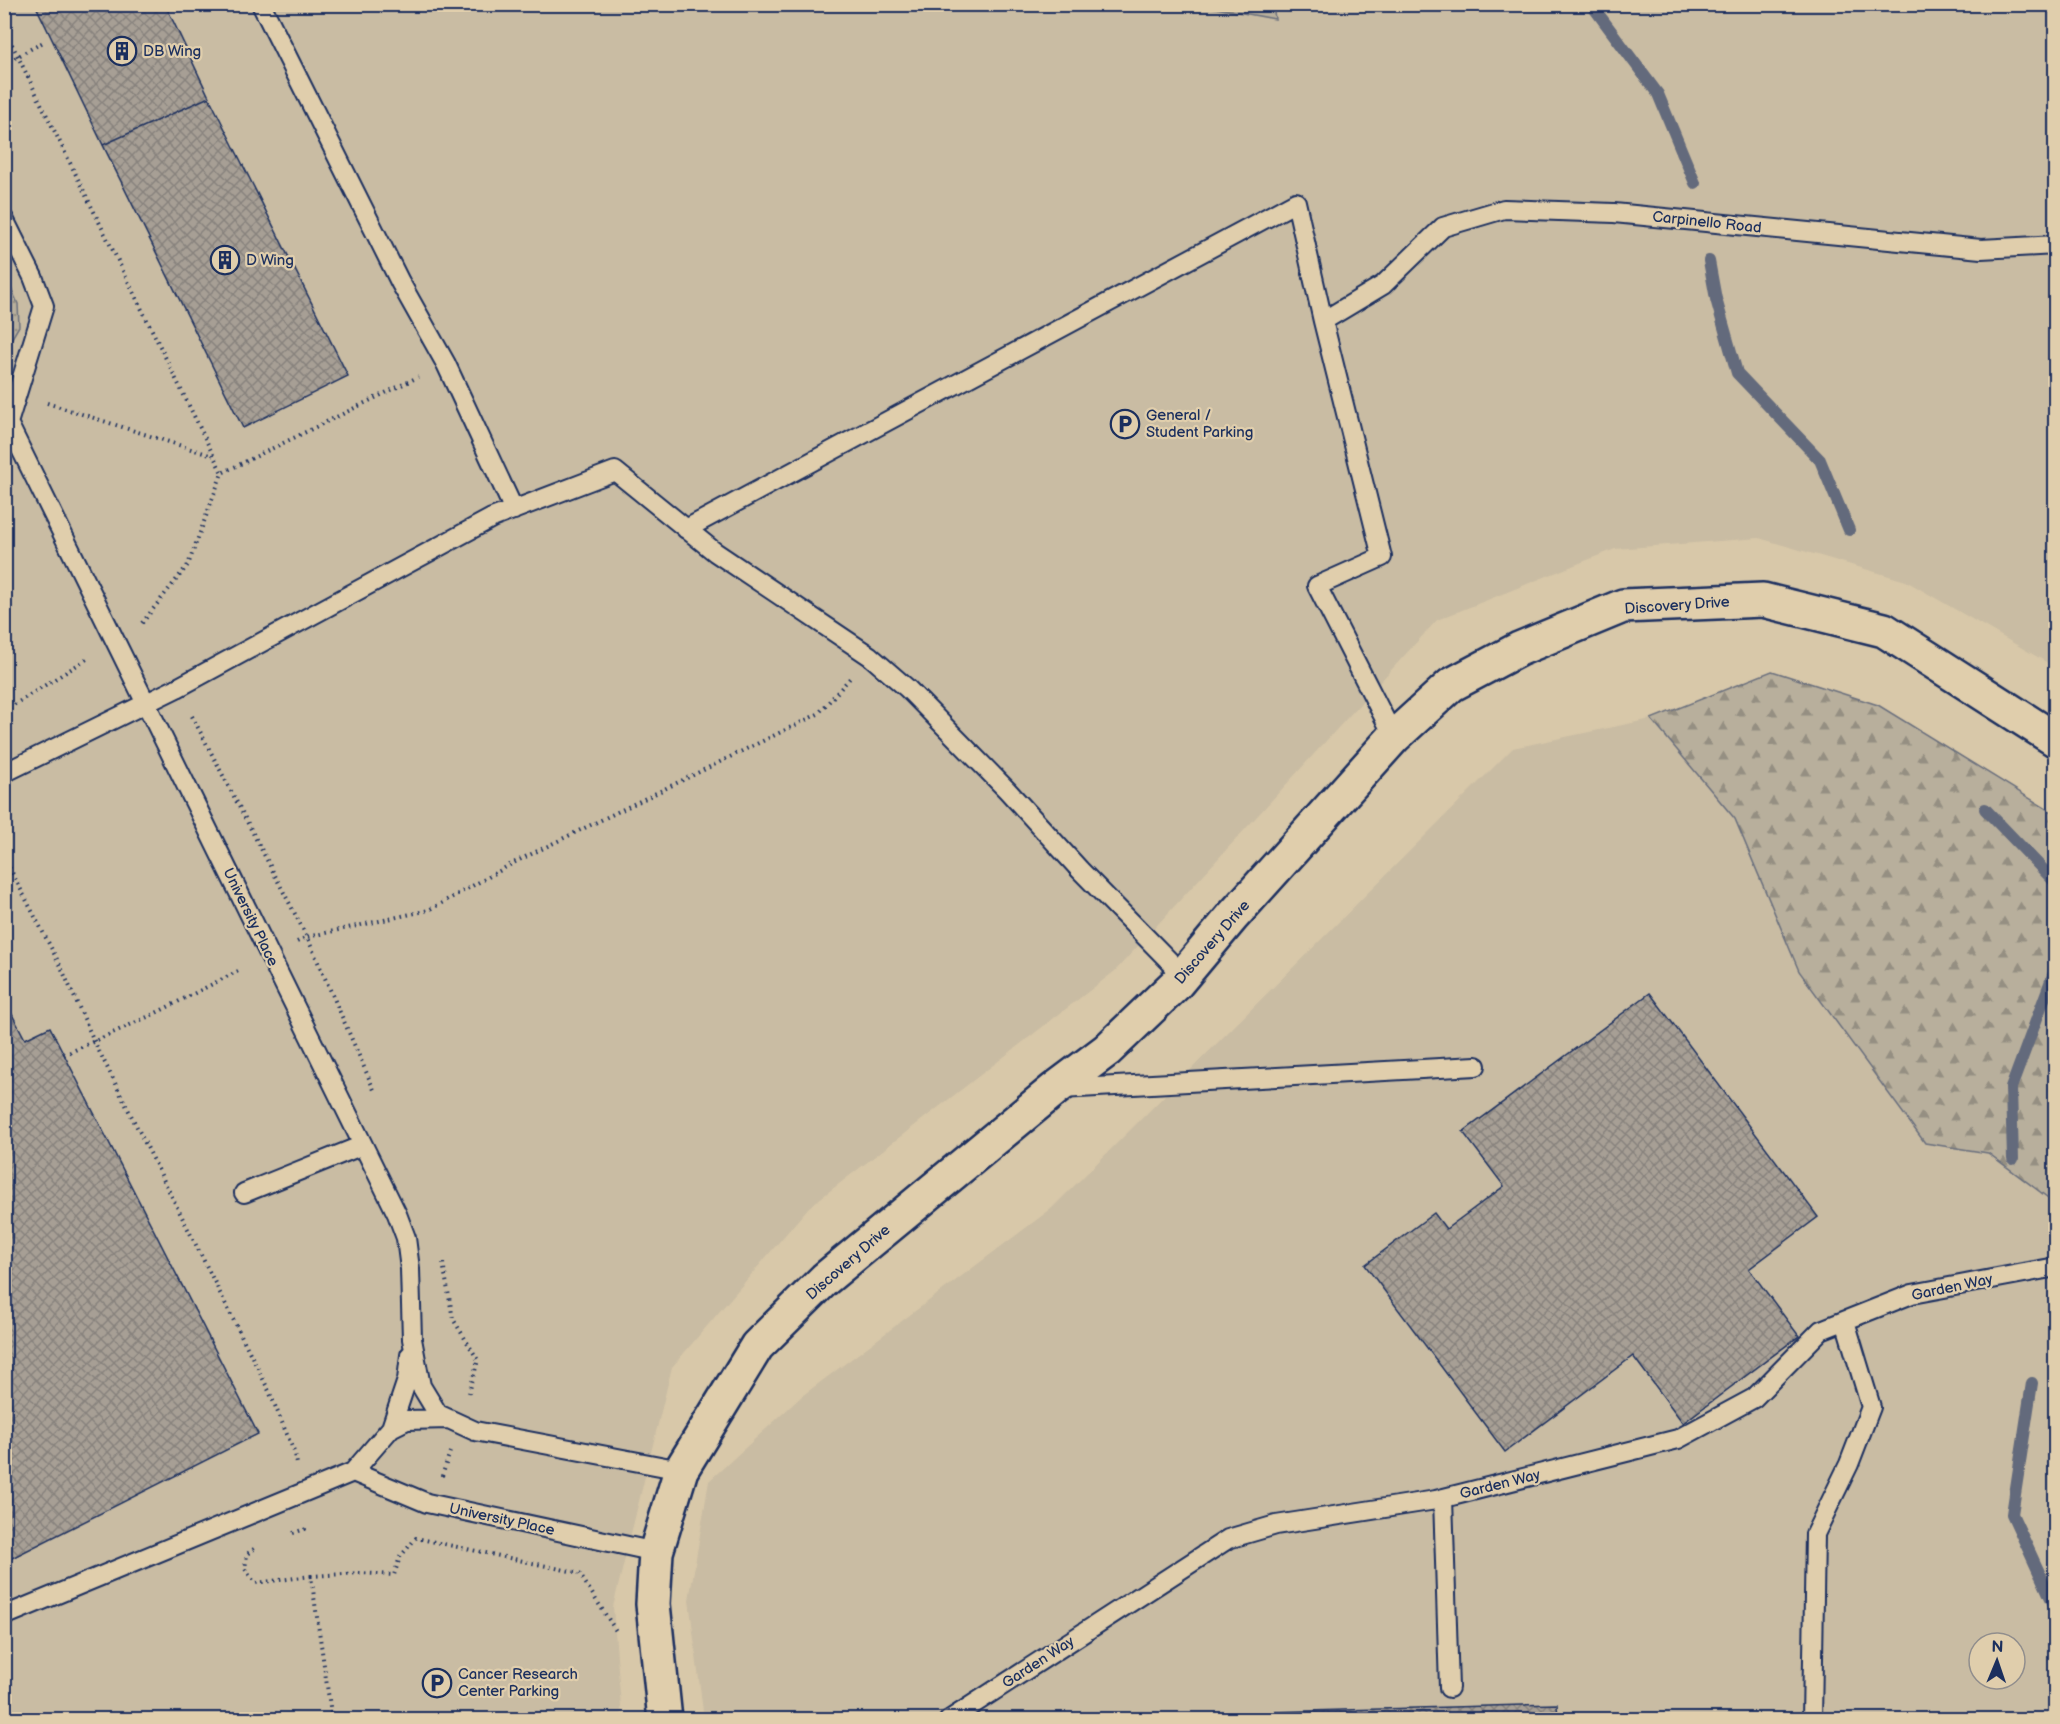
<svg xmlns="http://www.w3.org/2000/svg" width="2060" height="1724" viewBox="0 0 2060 1724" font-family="'Balsamiq Sans',sans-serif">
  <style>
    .built { fill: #c9bca3; fill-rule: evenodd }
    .grass { fill: url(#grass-dots); stroke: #6a6f7d; stroke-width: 1.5 }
    .forest { fill: url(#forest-firs); stroke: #6a6f7d; stroke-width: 1.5 }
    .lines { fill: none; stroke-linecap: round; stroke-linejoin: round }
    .stream { stroke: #646a7b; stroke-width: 12 }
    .building { fill: url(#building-cross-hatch); stroke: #1b2f5e; stroke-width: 1.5 }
    .lane-casing { stroke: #1b2f5e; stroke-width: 22 }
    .street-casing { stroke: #1b2f5e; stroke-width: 38 }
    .path { stroke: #1b2f5e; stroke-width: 4; stroke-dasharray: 1.5 4.5; stroke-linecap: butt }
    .lane { stroke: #e0ceac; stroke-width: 18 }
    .street { stroke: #e0ceac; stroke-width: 33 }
    .labels { text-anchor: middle; stroke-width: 4.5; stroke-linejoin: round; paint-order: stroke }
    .poi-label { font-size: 15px; fill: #1b2f5e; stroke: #e0ceac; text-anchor: start }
    .street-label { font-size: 15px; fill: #1b2f5e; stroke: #e0ceac }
  </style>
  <defs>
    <pattern id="grass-dots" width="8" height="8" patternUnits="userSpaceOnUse" patternTransform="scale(1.5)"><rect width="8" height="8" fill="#b8af9c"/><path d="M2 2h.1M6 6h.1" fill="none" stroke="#958f82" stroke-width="1.8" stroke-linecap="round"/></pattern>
    <pattern id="forest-firs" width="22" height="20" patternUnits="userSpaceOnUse" patternTransform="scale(1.5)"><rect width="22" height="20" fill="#b8af9c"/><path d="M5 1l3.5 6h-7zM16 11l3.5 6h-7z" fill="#958f82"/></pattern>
    <pattern id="building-cross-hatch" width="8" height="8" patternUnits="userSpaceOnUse" patternTransform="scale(1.5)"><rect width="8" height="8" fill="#a79f95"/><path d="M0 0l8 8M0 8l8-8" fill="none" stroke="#87827d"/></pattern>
  </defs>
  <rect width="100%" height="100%" fill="#d8c8a9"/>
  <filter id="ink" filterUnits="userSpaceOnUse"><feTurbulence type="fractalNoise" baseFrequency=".0167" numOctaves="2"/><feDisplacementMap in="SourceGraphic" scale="12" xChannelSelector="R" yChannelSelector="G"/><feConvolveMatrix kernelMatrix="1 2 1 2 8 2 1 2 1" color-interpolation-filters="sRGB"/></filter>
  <g filter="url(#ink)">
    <!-- built -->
    <path class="built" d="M5 5H2055V667L1906 581 1759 538 1615 549 1437 620 1115 971 809 1207 672 1367 613 1607 622 1719 5 1720Z
      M1651 719 1735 819 1799 971 1925 1143 1988 1153 2055 1203V1719H704L689 1600 709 1481 802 1396 1051 1209 1513 748ZM1979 1643H2015V1679H1979Z"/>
    <!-- grass -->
    <path class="grass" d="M5 274 18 304 19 326 5 350Z"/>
    <!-- forest -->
    <path class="forest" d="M1200 5H1273L1275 19Z
      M1772 671 1878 705 2055 814V1203L1988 1153 1925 1143 1799 971 1735 819 1651 719Z"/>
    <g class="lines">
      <!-- stream -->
      <path class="stream" d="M1591 4 1658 94 1695 183
        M1709 261 1716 299 1737 373 1820 460 1849 530
        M1985 809 2056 883
        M2013 1159 2011 1088 2056 967
        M2032 1383 2012 1514 2056 1609"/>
    </g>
    <!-- building -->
    <path class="building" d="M35 4H165L209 97 103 145Z
      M209 97 348 376 243 428 103 145Z
      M1650 993 1818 1217 1749 1269 1799 1336 1683 1423 1633 1356 1505 1452 1365 1265 1434 1213 1446 1229 1504 1186 1463 1132Z
      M4 999 25 1039 50 1027 258 1434 4 1562Z
      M1557 1704 1558 1720H1237L1236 1713Z"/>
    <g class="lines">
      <!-- lane casing -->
      <g class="lane-casing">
        <path id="lane" d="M261 4 400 282 446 364 514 510
          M4 219 33 277 44 306 8 423 397 1214 406 1238 410 1269 412 1339 421 1386 438 1414 475 1431 681 1470
          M686 529 1296 202 1323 321
          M1394 737 1317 586 1382 557 1323 321 1383 285 1443 227 1504 209 1614 213 1981 249 2056 245
          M4 773 177 688 492 518 615 471 715 552 870 656 908 689 1007 790 1080 870 1183 975
          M1061 1089 1476 1066
          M244 1193 363 1145
          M391 1428 407 1420 449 1419
          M353 1472 427 1503 656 1552
          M1443 1498 1449 1688
          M4 1616 353 1472 391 1428 407 1380 410 1355
          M949 1720 1228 1539 1276 1525 1436 1500 1678 1439 1754 1398 1821 1330 1912 1294 2056 1267
          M1812 1720 1815 1534 1849 1464 1871 1407 1845 1321"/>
      </g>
      <!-- street casing -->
      <g class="street-casing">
        <path id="street" d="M665 1720 653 1604 656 1552 681 1470 757 1346 825 1279 1055 1089 1107 1050 1176 984 1232 917 1394 737 1451 685 1519 649 1623 606 1763 600 1884 630 2056 740"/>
      </g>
      <!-- path -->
      <path class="path" d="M4 28 222 473
        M4 64 45 41
        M47 403 213 456
        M142 623 188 565 222 473 418 377
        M4 711 90 657
        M192 716 307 937 375 1092
        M4 857 61 967 94 1041 269 1391 295 1454 297 1464
        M297 942 307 937 429 910 517 861 818 714 850 678
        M64 1055 154 1014 242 969
        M443 1263 453 1319 478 1360 469 1393
        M442 1476 450 1452
        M293 1533 305 1529V1525
        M254 1549 247 1554 245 1569 255 1583 311 1576 332 1720
        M311 1576 360 1573 394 1575 400 1557 416 1538 579 1573 616 1631"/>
      <!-- lane -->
      <use href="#lane" class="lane"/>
      <!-- street -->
      <use href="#street" class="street"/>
    </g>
  </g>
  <!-- icons -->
  <defs>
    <g id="building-ring" transform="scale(1.5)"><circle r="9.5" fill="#e0ceac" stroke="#1b2f5e" stroke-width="1.5"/><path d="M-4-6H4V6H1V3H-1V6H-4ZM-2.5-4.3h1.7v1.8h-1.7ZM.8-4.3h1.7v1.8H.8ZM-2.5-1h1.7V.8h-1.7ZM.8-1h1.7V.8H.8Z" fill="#1b2f5e"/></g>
    <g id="parking-ring" transform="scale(1.5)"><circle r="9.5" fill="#e0ceac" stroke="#1b2f5e" stroke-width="1.5"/><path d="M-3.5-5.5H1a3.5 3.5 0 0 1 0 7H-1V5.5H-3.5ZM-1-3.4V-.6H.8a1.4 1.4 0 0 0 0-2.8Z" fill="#1b2f5e"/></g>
  </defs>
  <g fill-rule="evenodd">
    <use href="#building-ring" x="122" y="51"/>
    <use href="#building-ring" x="225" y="260"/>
    <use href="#parking-ring" x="1125" y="424"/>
    <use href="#parking-ring" x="437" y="1683"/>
  </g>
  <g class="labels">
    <!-- poi labels -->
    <g class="poi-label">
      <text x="143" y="56">DB Wing</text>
      <text x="246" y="265">D Wing</text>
      <text x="1146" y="420">General /<tspan x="1146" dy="17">Student Parking</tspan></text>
      <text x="458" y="1679">Cancer Research<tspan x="458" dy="17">Center Parking</tspan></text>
    </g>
    <!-- street labels -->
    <g class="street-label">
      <text transform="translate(1707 222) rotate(6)" y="5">Carpinello Road</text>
      <text transform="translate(1677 605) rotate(-4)" y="5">Discovery Drive</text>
      <text transform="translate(251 917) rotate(64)" y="5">University Place</text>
      <text transform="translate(1212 942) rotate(-49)" y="5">Discovery Drive</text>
      <text transform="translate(848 1262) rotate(-41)" y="5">Discovery Drive</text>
      <text transform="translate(1952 1287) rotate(-12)" y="5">Garden Way</text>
      <text transform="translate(1500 1484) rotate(-14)" y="5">Garden Way</text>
      <text transform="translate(502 1519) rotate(12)" y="5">University Place</text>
      <text transform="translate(1038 1662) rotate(-33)" y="5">Garden Way</text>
    </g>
  </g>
  <!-- margin -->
  <rect width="2060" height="1724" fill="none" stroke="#e0ceac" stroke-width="24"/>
  <rect x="12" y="12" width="2036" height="1700" fill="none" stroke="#1b2f5e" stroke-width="2" filter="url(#ink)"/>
  <!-- north arrow -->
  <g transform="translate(1997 1661) rotate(2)"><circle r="28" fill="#e0ceac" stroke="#918e8d" stroke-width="1.5"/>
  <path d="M0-4.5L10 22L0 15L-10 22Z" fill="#1b2f5e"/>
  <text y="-9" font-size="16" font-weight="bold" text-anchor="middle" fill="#1b2f5e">N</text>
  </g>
</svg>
